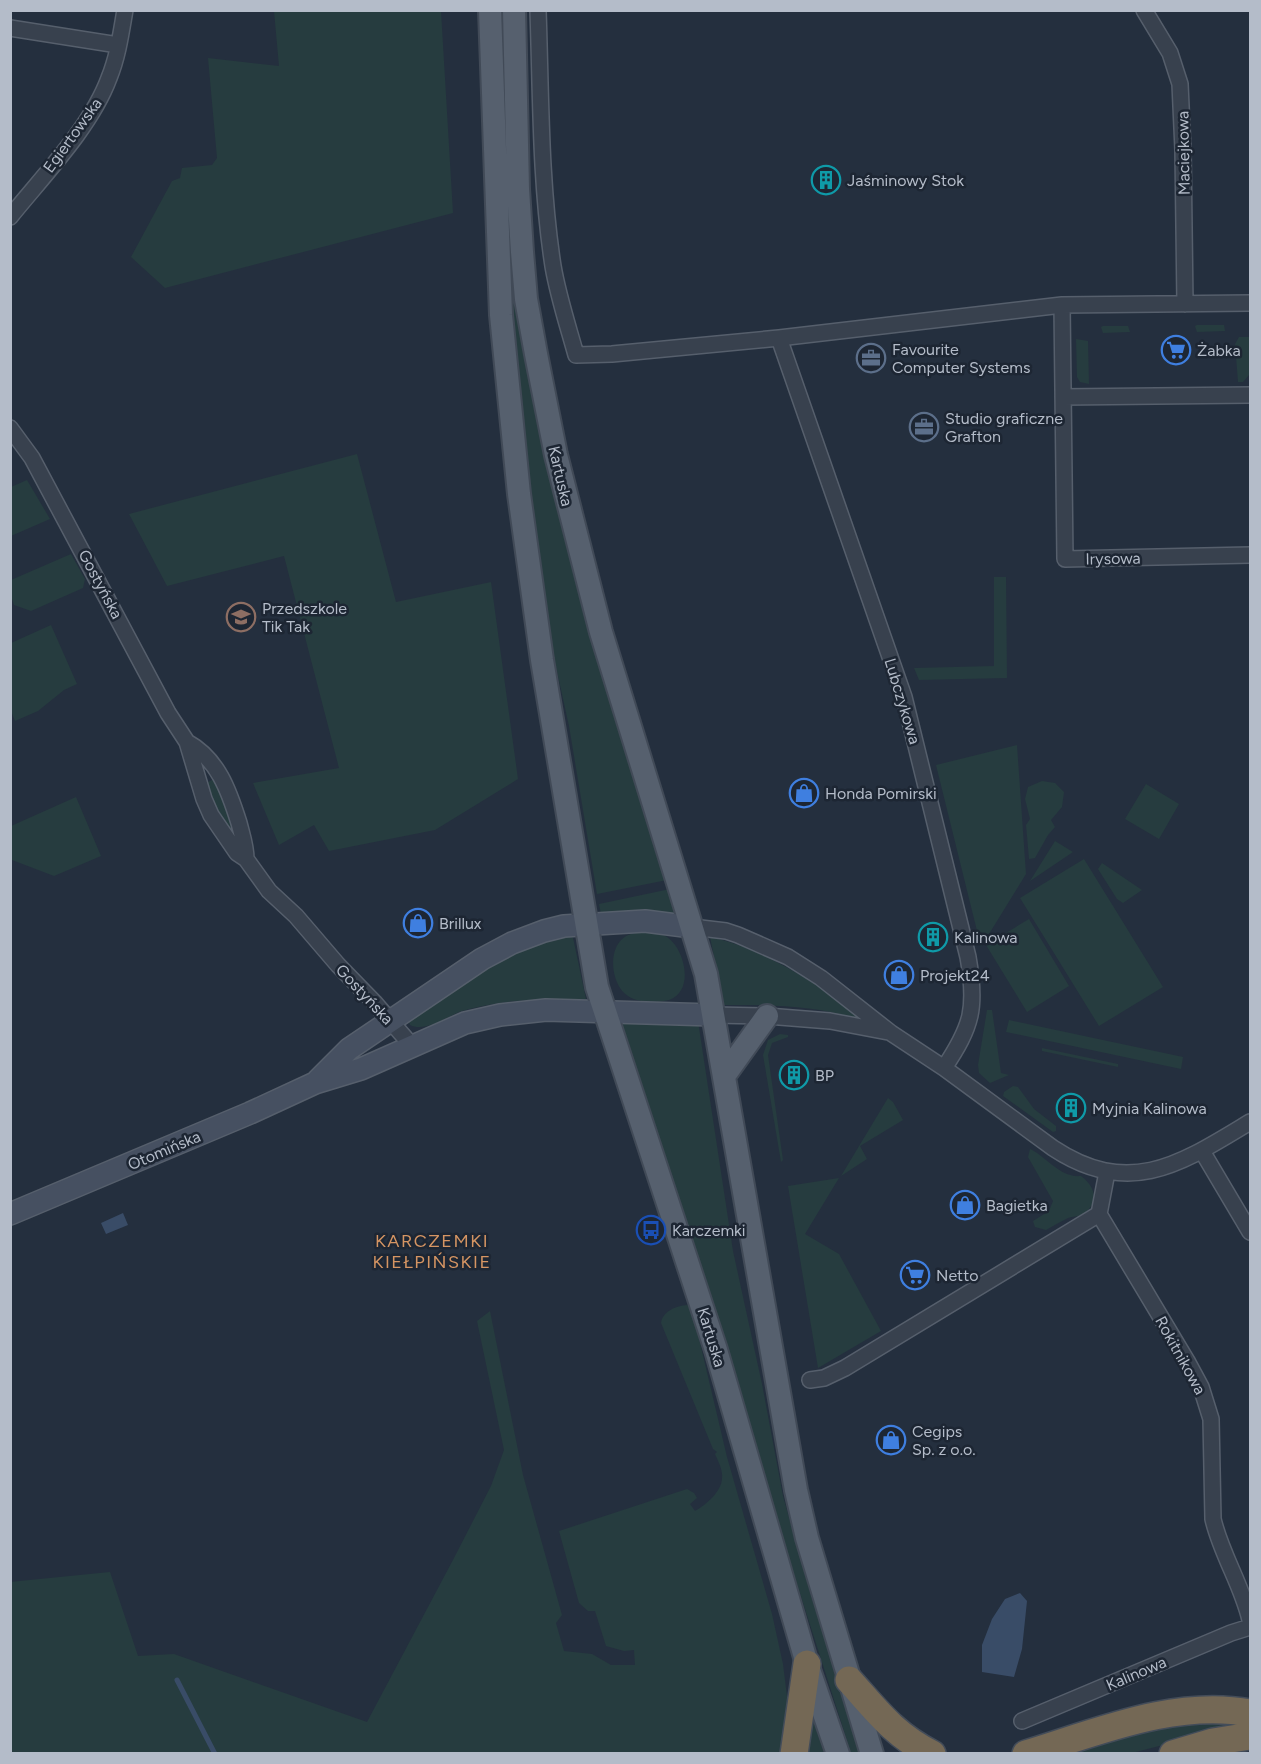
<svg xmlns="http://www.w3.org/2000/svg" width="1261" height="1764" viewBox="0 0 1261 1764" font-family="Figtree,sans-serif">
  <style>
    .green { fill: #263c3f }
    .water { fill: #394c67 }
    .lines { fill: none; stroke-linecap: round; stroke-linejoin: round }
    .stream { stroke: #394c67; stroke-width: 5 }
    .street-casing { stroke: #565f6c; stroke-width: 18 }
    .secondary-casing { stroke: #565f6c; stroke-width: 24 }
    .primary-casing { stroke: #414a57; stroke-width: 26 }
    .highway-casing { stroke: #434c59; stroke-width: 30 }
    .street { stroke: #38414e; stroke-width: 15 }
    .secondary { stroke: #465061; stroke-width: 21 }
    .primary { stroke: #56606e; stroke-width: 22 }
    .highway { stroke: #746855; stroke-width: 27 }
    .labels { text-anchor: middle; stroke-width: 5; stroke-linejoin: round; paint-order: stroke }
    .street-label { font-size: 16px; fill: #b4bcc9; stroke: #1d2633 }
    .poi-label { font-size: 16px; fill: #b4bcc9; stroke: #1d2633; text-anchor: start }
    .neighbourhood-label { font-size: 18px; letter-spacing: 1.5px; fill: #d59563; stroke: #1d2633 }
  </style>
  <rect width="100%" height="100%" fill="#242f3e"/>
  <!-- green -->
  <path class="green" d="M274 11H441L453 213 165 288 131 257 172 181 180 178 182 168 212 165 217 158 208 58 279 66Z
    M517 303C543 501 608 690 667 880L597 894 569 726 545 617 529 497 510 304Z
    M1197 325H1224L1225 331 1197 332 1195 326Z
    M1103 326H1128L1130 332 1103 333 1101 327Z
    M1239 337H1249V375L1243 382H1238L1235 344Z
    M1076 339 1088 341 1089 384 1080 382 1077 377Z
    M357 454 396 602 491 582 518 779 435 830 329 851 314 825 279 845 253 783 339 768 284 556 167 586 129 514Z
    M27 480 50 519 11 536V487Z
    M71 554 85 579 83 588 31 611 14 605 11 596V580Z
    M994 577H1006L1007 678 919 680 914 668 994 666Z
    M51 625 77 684 64 690 38 711 15 721 11 711V643Z
    M1017 745 1026 874 981 947 936 765Z
    M214 779 220 783 234 833H229L205 789 208 782Z
    M1042 781 1055 783 1064 792 1062 807 1051 820 1055 827 1048 835 1035 858 1029 859 1026 825 1030 819 1025 799 1028 787Z
    M1146 784 1179 804 1159 839 1125 819Z
    M76 797 101 856 54 876 12 860 11 864V826Z
    M1055 841 1073 852 1030 881Z
    M1084 859 1163 987 1099 1026 1020 898Z
    M1102 863 1142 890 1123 903 1117 899 1098 869Z
    M670 889 676 915 601 914 599 904Z
    M1029 919 1069 986 1027 1012 986 945Z
    M572 933 586 999C542 1000 506 998 462 1011 448 1016 425 1033 410 1025L409 1021 513 951Z
    M635 933C646 933 658 931 667 937 685 949 695 991 669 1000 657 1003 638 1003 628 996 609 984 605 938 635 933Z
    M710 937C767 949 817 986 866 1017L863 1021C818 1005 772 1005 724 1005Z
    M987 1010H992L1001 1073 1009 1075 990 1083 979 1073 978 1065Z
    M1009 1020 1183 1057 1181 1069 1006 1032Z
    M698 1021 733 1251 762 1384 783 1496 811 1596 862 1753H851L789 1559 715 1307 619 1022Z
    M780 1034 788 1035V1037L772 1043 768 1055 783 1160 781 1162 763 1055 768 1040Z
    M1042 1048 1118 1064V1067L1042 1051Z
    M1013 1086 1018 1087 1034 1109 1056 1126V1131L1053 1132 1003 1096 1004 1092Z
    M888 1098 893 1102 903 1120 860 1146 867 1159 841 1176Z
    M1030 1149C1047 1157 1060 1178 1081 1176 1096 1187 1100 1203 1082 1215 1077 1217 1073 1216 1068 1218 1060 1222 1053 1226 1046 1230L1035 1227 1033 1221 1049 1211 1053 1201 1028 1157Z
    M839 1178 805 1234 839 1254 881 1331 818 1368 788 1186Z
    M687 1305 691 1307 693 1313 727 1457 772 1614 783 1664 788 1704 784 1753H11L10 1582 110 1572 138 1656 174 1654 367 1722 454 1558 491 1486 504 1450 477 1321 490 1311 523 1475 562 1615 556 1623 564 1651 592 1654 611 1665H635L634 1650 624 1651 606 1646 595 1611H588L579 1603 559 1531 687 1489 694 1493 697 1498 690 1504 695 1511C706 1505 722 1491 722 1478 723 1470 718 1461 715 1454L717 1452 713 1449 661 1323C663 1311 676 1306 687 1305Z
    M813 1720 824 1753H806Z
    M1206 1720 1248 1723 1132 1753 1064 1754 1142 1730Z"/>
  <!-- water -->
  <path class="water" d="M123 1213 128 1225 106 1234 101 1223Z
    M1020 1593 1027 1601 1022 1649 1014 1677 982 1672V1645L992 1619 1005 1599Z"/>
  <g class="lines">
    <!-- stream -->
    <path class="stream" d="M177 1680 215 1754"/>
    <!-- street casing -->
    <g class="street-casing">
      <path id="street" d="M538 10C541 96 540 182 553 266 558 296 568 326 576 355L612 354 779 338 1062 305 1250 303
        M1144 10 1170 53 1180 84 1183 150 1185 304
        M10 28 118 45
        M10 217C43 176 91 127 109 78 118 56 121 33 125 10
        M1062 305 1065 559 1250 555
        M779 338 904 697 968 957C977 1008 972 1026 944 1068
        M1063 397 1250 395
        M10 428 32 458 168 713 187 742 204 799 211 815 237 853 246 859 269 891 296 916 338 965 374 1002 413 1047
        M187 742C218 759 229 791 239 823 242 835 246 846 246 859
        M692 927 726 931 738 935 788 957 821 978 891 1033 944 1068 1053 1148C1130 1199 1182 1163 1250 1122
        M713 1015 767 1016 830 1021 888 1032
        M1202 1151 1250 1232
        M1107 1172 1099 1214 1187 1361 1201 1387 1211 1419 1213 1519C1221 1554 1242 1585 1250 1620
        M810 1380 824 1378 845 1368 1099 1214
        M1022 1721 1231 1633 1250 1627"/>
    </g>
    <!-- secondary casing -->
    <g class="secondary-casing">
      <path id="secondary" d="M318 1080 349 1049 482 959 512 943 544 931 564 926 645 921 692 927
        M10 1214 250 1113 315 1083 361 1069 465 1023 500 1015 546 1010 713 1015"/>
    </g>
    <!-- primary casing -->
    <g class="primary-casing">
      <path id="primary" d="M490 10 501 315 519 494 542 660 597 987 716 1350 807 1664 838 1754
        M514 10 518 189 522 252 526 299 536 354 556 455 601 632 706 974 796 1490 807 1538 872 1754
        M724 1076 767 1016"/>
    </g>
    <!-- highway casing -->
    <g class="highway-casing">
      <path id="highway" d="M849 1680C877 1711 893 1734 932 1754
        M794 1754 807 1664
        M1026 1754C1098 1732 1175 1699 1250 1713
        M1173 1754 1213 1742 1250 1736"/>
    </g>
    <!-- street -->
    <use href="#street" class="street"/>
    <!-- secondary -->
    <use href="#secondary" class="secondary"/>
    <!-- primary -->
    <use href="#primary" class="primary"/>
    <!-- highway -->
    <use href="#highway" class="highway"/>
  </g>
  <!-- icons -->
  <defs>
    <g id="building-ring" transform="scale(1.5)"><circle r="9.5" fill="#1d2633" stroke="#0f9aa8" stroke-width="1.5"/><path d="M-4-6H4V6H1V3H-1V6H-4ZM-2.5-4.3h1.7v1.8h-1.7ZM.8-4.3h1.7v1.8H.8ZM-2.5-1h1.7V.8h-1.7ZM.8-1h1.7V.8H.8Z" fill="#0f9aa8"/></g>
    <g id="supermarket-ring" transform="scale(1.5)"><circle r="9.5" fill="#1d2633" stroke="#3f7fe0" stroke-width="1.5"/><path d="M-6-5.5h2.5l.6 2H6L4.5 2H-2.5L-4.4-4H-6ZM-1.5 3.2a1.3 1.3 0 1 0 .1 0ZM3 3.2a1.3 1.3 0 1 0 .1 0Z" fill="#3f7fe0"/></g>
    <g id="office-ring" transform="scale(1.5)"><circle r="9.5" fill="#1d2633" stroke="#5c6f8a" stroke-width="1.5"/><path d="M-6-3h4V-5.5h4V-3h4V5H-6ZM-1-4.5V-3h2v-1.5ZM-6 0V1H6V0Z" fill="#5c6f8a"/></g>
    <g id="school-ring" transform="scale(1.5)"><circle r="9.5" fill="#1d2633" stroke="#8d6e63" stroke-width="1.5"/><path d="M0-5L7-2L0 1L-7-2ZM-4 1L0 2.5L4 1V4Q0 6-4 4Z" fill="#8d6e63"/></g>
    <g id="shop-ring" transform="scale(1.5)"><circle r="9.5" fill="#1d2633" stroke="#3f7fe0" stroke-width="1.5"/><path d="M-5-2.5h2.3a2.7 3.5 0 0 1 5.4 0H5L5.5 6h-11ZM-1.5-2.5h3a1.5 2.3 0 0 0-3 0Z" fill="#3f7fe0"/></g>
    <g id="bus-ring" transform="scale(1.5)"><circle r="9.5" fill="#1d2633" stroke="#1a4fb4" stroke-width="1.5"/><path d="M-5-6H5V4H4V6H2V4H-2V6H-4V4H-5ZM-3.5-4V0h7V-4ZM-3.5 1.2v1.5H-2V1.2ZM2 1.2v1.5H3.5V1.2Z" fill="#1a4fb4"/></g>
  </defs>
  <g fill-rule="evenodd">
    <use href="#building-ring" x="826" y="180"/>
    <use href="#supermarket-ring" x="1176" y="350"/>
    <use href="#office-ring" x="871" y="358"/>
    <use href="#office-ring" x="924" y="427"/>
    <use href="#school-ring" x="241" y="617"/>
    <use href="#shop-ring" x="804" y="793"/>
    <use href="#shop-ring" x="418" y="923"/>
    <use href="#building-ring" x="933" y="937"/>
    <use href="#shop-ring" x="899" y="975"/>
    <use href="#building-ring" x="794" y="1075"/>
    <use href="#building-ring" x="1071" y="1108"/>
    <use href="#shop-ring" x="965" y="1205"/>
    <use href="#bus-ring" x="651" y="1230"/>
    <use href="#supermarket-ring" x="915" y="1275"/>
    <use href="#shop-ring" x="891" y="1440"/>
  </g>
  <g class="labels">
    <!-- street labels -->
    <g class="street-label">
      <text transform="translate(72 135) rotate(-54)" y="6">Egiertowska</text>
      <text transform="translate(1183 153) rotate(-91)" y="6">Maciejkowa</text>
      <text transform="translate(561 476) rotate(77)" y="6">Kartuska</text>
      <text transform="translate(1113 558) rotate(-1)" y="6">Irysowa</text>
      <text transform="translate(101 584) rotate(62)" y="6">Gostyńska</text>
      <text transform="translate(903 701) rotate(73)" y="6">Lubczykowa</text>
      <text transform="translate(365 994) rotate(47)" y="6">Gostyńska</text>
      <text transform="translate(164 1150) rotate(-23)" y="6">Otomińska</text>
      <text transform="translate(712 1337) rotate(73)" y="6">Kartuska</text>
      <text transform="translate(1181 1355) rotate(61)" y="6">Rokitnikowa</text>
      <text transform="translate(1136 1673) rotate(-23)" y="6">Kalinowa</text>
    </g>
    <!-- poi labels -->
    <g class="poi-label">
      <text x="847" y="186">Jaśminowy Stok</text>
      <text x="892" y="355">Favourite<tspan x="892" dy="18">Computer Systems</tspan></text>
      <text x="1197" y="356">Żabka</text>
      <text x="945" y="424">Studio graficzne<tspan x="945" dy="18">Grafton</tspan></text>
      <text x="262" y="614">Przedszkole<tspan x="262" dy="18">Tik Tak</tspan></text>
      <text x="825" y="799">Honda Pomirski</text>
      <text x="439" y="929">Brillux</text>
      <text x="954" y="943">Kalinowa</text>
      <text x="920" y="981">Projekt24</text>
      <text x="815" y="1081">BP</text>
      <text x="1092" y="1114">Myjnia Kalinowa</text>
      <text x="986" y="1211">Bagietka</text>
      <text x="672" y="1236">Karczemki</text>
      <text x="936" y="1281">Netto</text>
      <text x="912" y="1437">Cegips<tspan x="912" dy="18">Sp. z o.o.</tspan></text>
    </g>
    <!-- neighbourhood labels -->
    <g class="neighbourhood-label">
      <text x="432" y="1247">KARCZEMKI<tspan x="432" dy="21">KIEŁPIŃSKIE</tspan></text>
    </g>
  </g>
  <!-- border -->
  <rect width="1261" height="1764" fill="none" stroke="#b4bcc9" stroke-width="24"/>
</svg>
